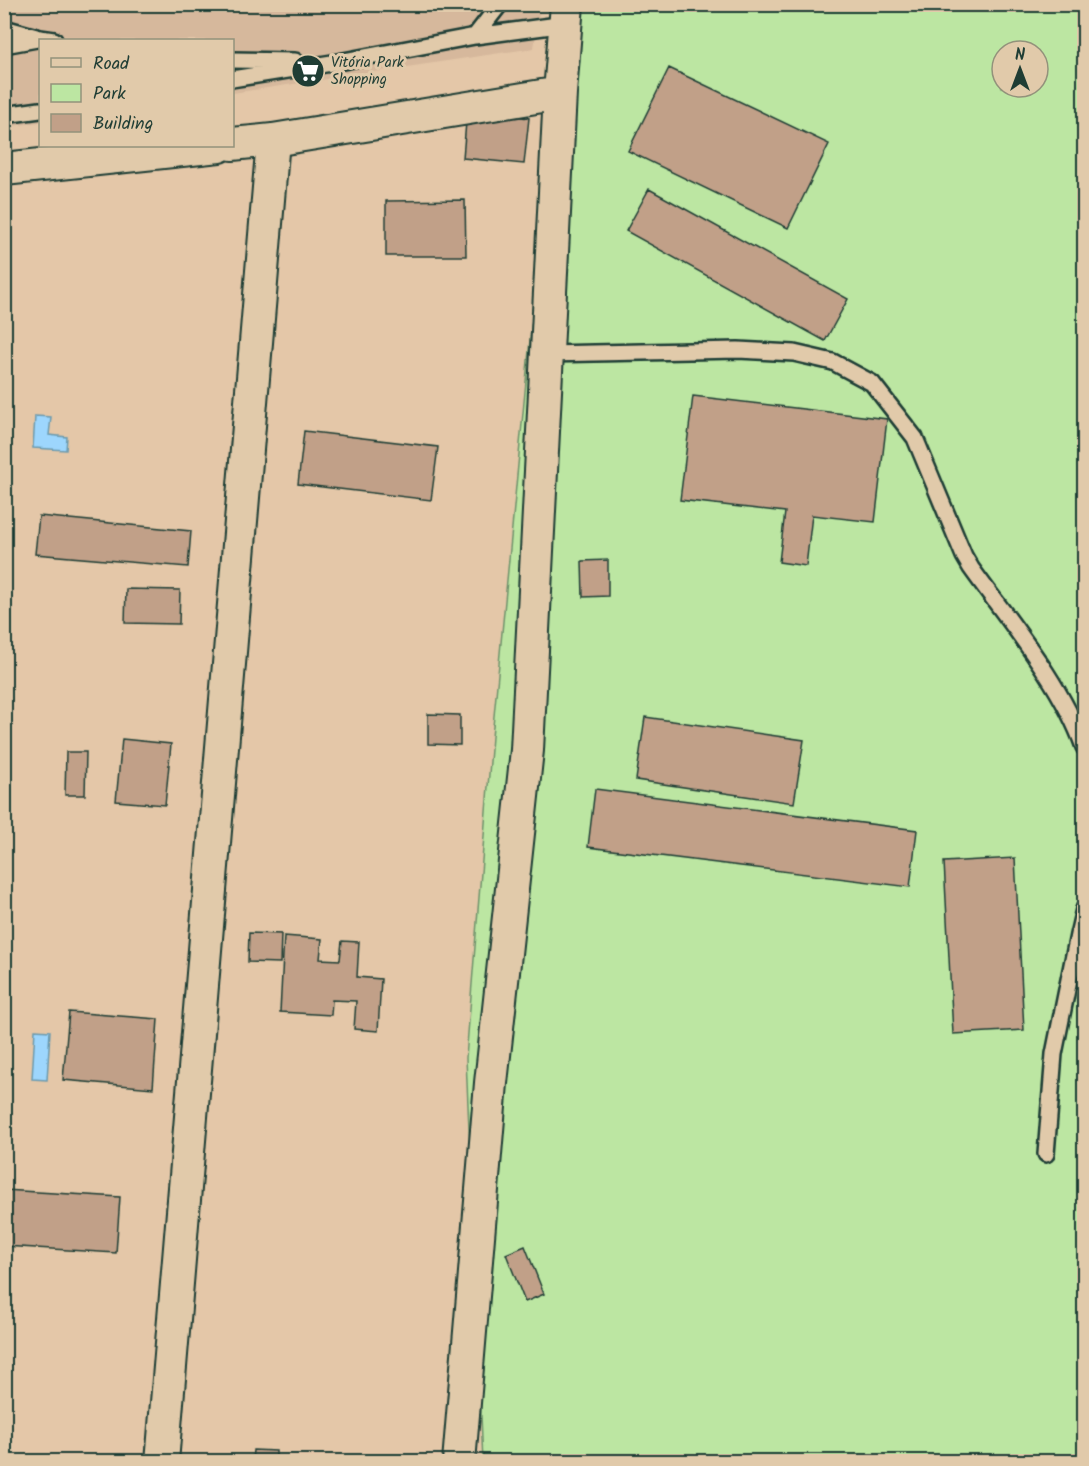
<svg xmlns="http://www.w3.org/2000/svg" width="1089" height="1466" viewBox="0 0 1089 1466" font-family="Kalam,sans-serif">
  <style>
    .built { fill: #d6b89c }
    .green { fill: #bce6a2; stroke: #6e926b; stroke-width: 1.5; fill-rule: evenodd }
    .water { fill: #9dd6fd; stroke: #6b99ad; stroke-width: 1.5 }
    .building { fill: #c1a088; stroke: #1f3d34; stroke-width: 1.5 }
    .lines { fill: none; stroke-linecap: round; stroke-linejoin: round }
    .lane-casing { stroke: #1f3d34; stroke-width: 20 }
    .street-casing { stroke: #1f3d34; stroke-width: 36 }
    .lane { stroke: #e1caaa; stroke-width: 15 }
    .street { stroke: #e1caaa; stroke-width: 32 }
    .labels { text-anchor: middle; stroke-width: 6; stroke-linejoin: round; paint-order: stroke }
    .poi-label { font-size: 15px; fill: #1f3d34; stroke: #e1caaa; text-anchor: start }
  </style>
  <rect width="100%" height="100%" fill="#e4c7a8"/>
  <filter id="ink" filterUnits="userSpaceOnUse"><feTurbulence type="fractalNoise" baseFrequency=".0167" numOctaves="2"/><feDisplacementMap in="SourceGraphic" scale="12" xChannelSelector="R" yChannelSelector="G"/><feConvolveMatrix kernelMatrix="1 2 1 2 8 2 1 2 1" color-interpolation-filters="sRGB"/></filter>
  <g filter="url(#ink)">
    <!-- built -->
    <path class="built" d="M5 5H540L534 48 233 93 232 40H40V122L5 127Z"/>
    <!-- green -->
    <path class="green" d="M562 5H1084V1461L483 1462 466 1058 492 737ZM1002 51H1038V87H1002Z"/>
    <!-- water -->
    <path class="water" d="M35 416 51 417 49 435 67 437 66 450 33 448Z
      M35 1030 50 1031 47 1080 32 1079Z"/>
    <!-- building -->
    <path class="building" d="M669 68 829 144 788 228 628 151Z
      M467 110 529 118 524 164 463 158Z
      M649 189 848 299 825 341 626 231Z
      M465 200 466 256H386V201Z
      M693 396 887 419 875 522 812 515 806 566 779 562 785 512 680 500Z
      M304 431 438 447 431 500 298 484Z
      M39 516 191 531 188 567 35 554Z
      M608 560V596L583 597 582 561Z
      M126 589 180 590 179 624 125 623Z
      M428 714 460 715V745L428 744Z
      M645 717 804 740 794 803 636 780Z
      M122 739 171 744 165 805 116 801Z
      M66 752H86L85 795H65Z
      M595 789 917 830 910 887 588 847Z
      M1015 858 1024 1030 953 1034 944 862Z
      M249 933 281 934 280 963 248 962Z
      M284 936 322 939 320 959 340 960 342 941 359 942 357 977 381 979 378 1031 354 1029 356 1001 332 1000 331 1015 280 1012Z
      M69 1012 158 1019 153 1088 63 1080Z
      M4 1190 120 1197 116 1253 4 1246Z
      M525 1246 544 1294 525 1302 506 1254Z
      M253 1450 276 1451V1462H252Z"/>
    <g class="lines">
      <!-- lane casing -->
      <g class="lane-casing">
        <path id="lane" d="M4 28 40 38 54 40
          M475 36 500 4
          M4 45 37 39
          M232 60 295 61
          M232 79 338 62 475 36 566 24
          M4 115 40 110
          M547 354 738 350 794 353 833 362 872 383 915 438 964 556 971 568C1011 624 1061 683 1084 747
          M1046 1154 1054 1054 1078 935 1084 909"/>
      </g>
      <!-- street casing -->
      <g class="street-casing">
        <path id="street" d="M232 144 273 140 560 93
          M4 169 219 146
          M162 1462 273 140
          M459 1462 491 1083 527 750 560 93 567 4"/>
      </g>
      <!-- lane -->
      <use href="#lane" class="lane"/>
      <!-- street -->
      <use href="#street" class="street"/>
    </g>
  </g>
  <!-- icons -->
  <defs>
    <g id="supermarket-disc" transform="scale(1.725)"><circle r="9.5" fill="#1f3d34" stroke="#e1caaa"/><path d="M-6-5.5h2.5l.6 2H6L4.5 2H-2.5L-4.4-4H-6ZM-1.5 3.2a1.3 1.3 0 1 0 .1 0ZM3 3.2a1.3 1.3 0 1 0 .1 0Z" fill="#fff"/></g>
  </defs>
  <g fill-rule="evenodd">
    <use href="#supermarket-disc" x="308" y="71"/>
  </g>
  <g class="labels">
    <!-- poi labels -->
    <g class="poi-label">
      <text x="331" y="67">Vitória Park<tspan x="331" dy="17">Shopping</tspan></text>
    </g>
  </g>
  <!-- margin -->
  <rect width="1089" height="1466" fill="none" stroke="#e1caaa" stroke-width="24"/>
  <rect x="12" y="12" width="1065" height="1442" fill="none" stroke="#1f3d34" stroke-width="2" filter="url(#ink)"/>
  <!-- legend -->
  <rect x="39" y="39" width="195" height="108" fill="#e1caaa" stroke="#93927b" stroke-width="1.5"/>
  <rect x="51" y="58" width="30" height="9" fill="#e1caaa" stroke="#93927b" stroke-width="1.5"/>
  <text x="93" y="69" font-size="18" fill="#1f3d34">Road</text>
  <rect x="51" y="84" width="30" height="18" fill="#bce6a2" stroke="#93927b" stroke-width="1.5"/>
  <text x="93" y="99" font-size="18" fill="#1f3d34">Park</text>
  <rect x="51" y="114" width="30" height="18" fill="#c1a088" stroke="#93927b" stroke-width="1.5"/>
  <text x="93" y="129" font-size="18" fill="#1f3d34">Building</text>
  <!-- north arrow -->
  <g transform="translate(1020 69)"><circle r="28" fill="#e1caaa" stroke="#93927b" stroke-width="1.5"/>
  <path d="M0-4.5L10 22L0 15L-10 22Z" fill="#1f3d34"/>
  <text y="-9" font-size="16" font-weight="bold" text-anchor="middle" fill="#1f3d34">N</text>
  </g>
</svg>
